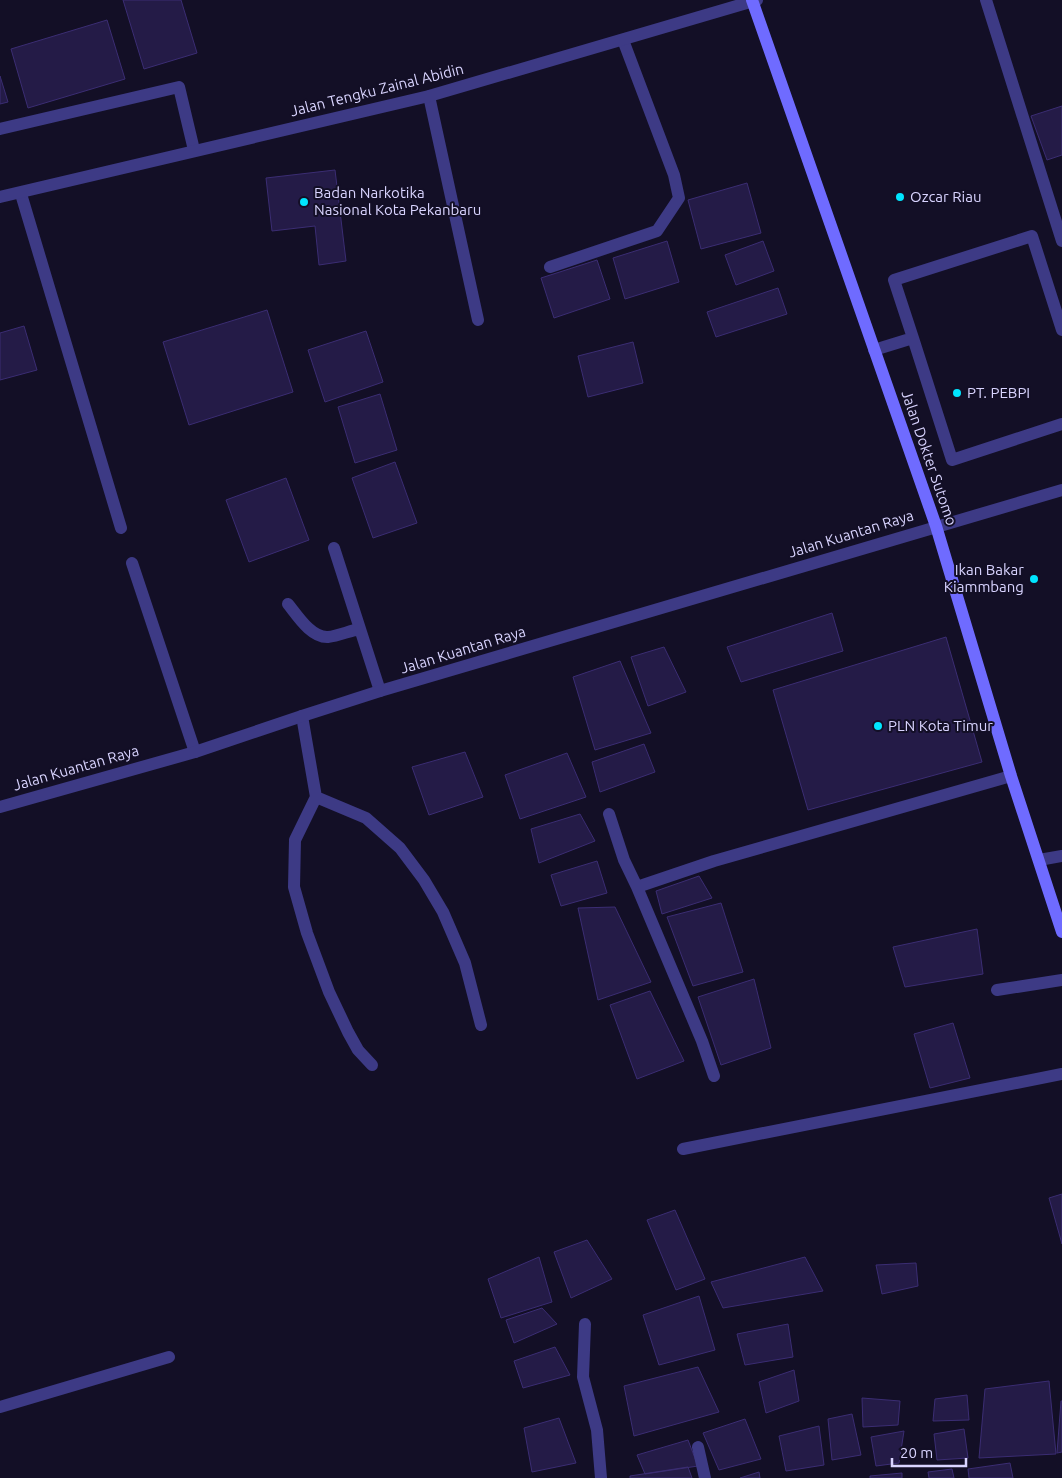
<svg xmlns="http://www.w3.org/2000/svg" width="1062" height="1478" viewBox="0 0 1062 1478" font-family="Ubuntu,sans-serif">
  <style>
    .building { fill: #241b47; stroke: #3b2d73 }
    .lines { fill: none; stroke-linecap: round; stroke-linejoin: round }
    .service { stroke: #3d3a85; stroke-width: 12 }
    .minor { stroke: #3d3a85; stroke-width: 12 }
    .tertiary { stroke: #3d3a85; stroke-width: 12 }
    .secondary { stroke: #6f6bff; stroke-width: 12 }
    .poi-dot { fill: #00e5ff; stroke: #130f26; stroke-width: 2 }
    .labels { text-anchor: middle; stroke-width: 4; stroke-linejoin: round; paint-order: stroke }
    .street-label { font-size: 15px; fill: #d9d4ff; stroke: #130f26 }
    .poi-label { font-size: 15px; fill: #d9d4ff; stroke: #130f26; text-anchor: start }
  </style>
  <rect width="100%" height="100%" fill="#130f26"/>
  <!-- building -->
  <path class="building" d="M123 0H181L197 53 144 69Z
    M107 20 125 79 28 108 11 49Z
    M0 76 8 102 0 104Z
    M1062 106V155L1047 160 1031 116Z
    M335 170 346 261 319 265 315 226 272 231 266 178Z
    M747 183 761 233 701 249 688 200Z
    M667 241 679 282 625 299 613 258Z
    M763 241 774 271 736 285 725 255Z
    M597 260 610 299 554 318 541 278Z
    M778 288 787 314 716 337 707 312Z
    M267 310 293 392 189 425 163 342Z
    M24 326 37 370 0 380V333Z
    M366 331 383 382 325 402 308 350Z
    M633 342 643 383 588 397 578 356Z
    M380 394 397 450 355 463 338 407Z
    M395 462 417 523 373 538 352 478Z
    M286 478 309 540 249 562 226 500Z
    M832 613 843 651 741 682 727 647Z
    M946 637 982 762 808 810 773 690Z
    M664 647 686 692 648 706 631 657Z
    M620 661 651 733 595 750 573 677Z
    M644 744 655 772 600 792 592 762Z
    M465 752 483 797 429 815 412 767Z
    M567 753 586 797 520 819 505 775Z
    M580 814 595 841 539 863 531 829Z
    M597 861 607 893 561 906 551 875Z
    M699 876 712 898 662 914 656 891Z
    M721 903 743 972 693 986 667 917Z
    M615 907 651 982 598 1000 578 908Z
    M977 929 983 974 905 987 893 947Z
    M754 979 771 1048 721 1065 698 997Z
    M650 991 684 1061 637 1079 610 1005Z
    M953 1023 970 1078 930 1088 914 1034Z
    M1062 1194V1244L1049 1198Z
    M675 1210 705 1279 676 1290 647 1220Z
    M587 1240 612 1279 571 1298 554 1252Z
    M539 1257 552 1302 501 1318 488 1279Z
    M805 1257 823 1291 723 1308 711 1282Z
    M916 1263 918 1286 882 1294 876 1265Z
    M699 1296 715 1350 659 1365 643 1315Z
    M542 1308 557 1324 514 1343 506 1320Z
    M788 1324 793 1357 745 1365 737 1334Z
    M555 1347 570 1375 523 1388 514 1361Z
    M698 1367 719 1412 634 1436 624 1386Z
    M794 1370 799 1401 766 1413 759 1382Z
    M1049 1381 1056 1454 979 1458 985 1389Z
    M967 1395 969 1420 933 1421 935 1399Z
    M862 1398 900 1401 898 1425 863 1427Z
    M1061 1401H1062V1452L1057 1453Z
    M852 1414 861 1455 832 1460 828 1419Z
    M559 1418 576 1463 532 1472 524 1428Z
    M745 1419 761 1459 719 1470 703 1433Z
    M819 1426 824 1465 786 1471 779 1436Z
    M964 1429 968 1458 937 1460 934 1434Z
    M904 1431 899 1463 876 1466 871 1437Z
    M688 1440 698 1466 645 1474 637 1455Z
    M1010 1463 1013 1478H969L968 1469Z
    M688 1467 692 1478H630V1476Z
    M952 1469 954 1478H929L928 1472Z
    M759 1472 760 1478H740Z
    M902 1473V1478H870V1476Z"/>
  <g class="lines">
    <!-- service -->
    <path class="service" d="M429 96 478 320
      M0 129 179 87 194 150
      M913 338 952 460 1062 424
      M874 350 913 338 894 280 1032 236 1062 330
      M334 548 380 691
      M288 604C297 615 311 638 328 637 338 636 349 631 359 629
      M302 716 316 797 295 840 294 887 307 933 329 992 348 1032 358 1050 372 1065
      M316 797 366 818 400 848 424 880 443 912 465 963 481 1025
      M1039 860 1062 856
      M997 990 1062 980
      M683 1149 1062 1074"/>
    <!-- minor -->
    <path class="minor" d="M986 0 1062 241
      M21 194 121 528
      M550 267 657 231 679 198 674 175 623 40
      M132 563 195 752
      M609 814 624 860 637 887
      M714 1076 702 1041 637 887 714 861 1011 776
      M585 1324 583 1377 597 1430 601 1478
      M0 1407 169 1357
      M698 1447 705 1478"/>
    <!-- tertiary -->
    <path class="tertiary" d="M0 197 429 96 757 0
      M0 807 195 752 302 716 380 691 1062 490"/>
    <!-- secondary -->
    <path class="secondary" d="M752 0 936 526 1011 776 1062 932"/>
  </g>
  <!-- markers -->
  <g class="poi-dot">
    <circle cx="900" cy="197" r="5"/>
    <circle cx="304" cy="202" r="5"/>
    <circle cx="957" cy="393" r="5"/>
    <circle cx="1034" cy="579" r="5"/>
    <circle cx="878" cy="726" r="5"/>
  </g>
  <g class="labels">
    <!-- street labels -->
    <g class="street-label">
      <text transform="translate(377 90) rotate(-14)" y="5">Jalan Tengku Zainal Abidin</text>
      <text transform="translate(929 458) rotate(71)" y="5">Jalan Dokter Sutomo</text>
      <text transform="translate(851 534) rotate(-17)" y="5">Jalan Kuantan Raya</text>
      <text transform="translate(463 650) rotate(-17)" y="5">Jalan Kuantan Raya</text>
      <text transform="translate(76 768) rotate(-16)" y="5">Jalan Kuantan Raya</text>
    </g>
    <!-- poi labels -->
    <g class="poi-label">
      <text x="314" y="198">Badan Narkotika<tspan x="314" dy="17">Nasional Kota Pekanbaru</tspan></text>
      <text x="910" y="202">Ozcar Riau</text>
      <text x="967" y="398">PT. PEBPI</text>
      <text x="1024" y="575" text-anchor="end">Ikan Bakar<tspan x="1024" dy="17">Kiammbang</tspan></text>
      <text x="888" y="731">PLN Kota Timur</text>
    </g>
  </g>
  <!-- scale -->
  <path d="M892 1458v8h74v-8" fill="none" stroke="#d9d4ff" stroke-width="2.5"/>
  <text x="900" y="1458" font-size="15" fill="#d9d4ff" stroke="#130f26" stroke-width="4" paint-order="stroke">20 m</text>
</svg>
